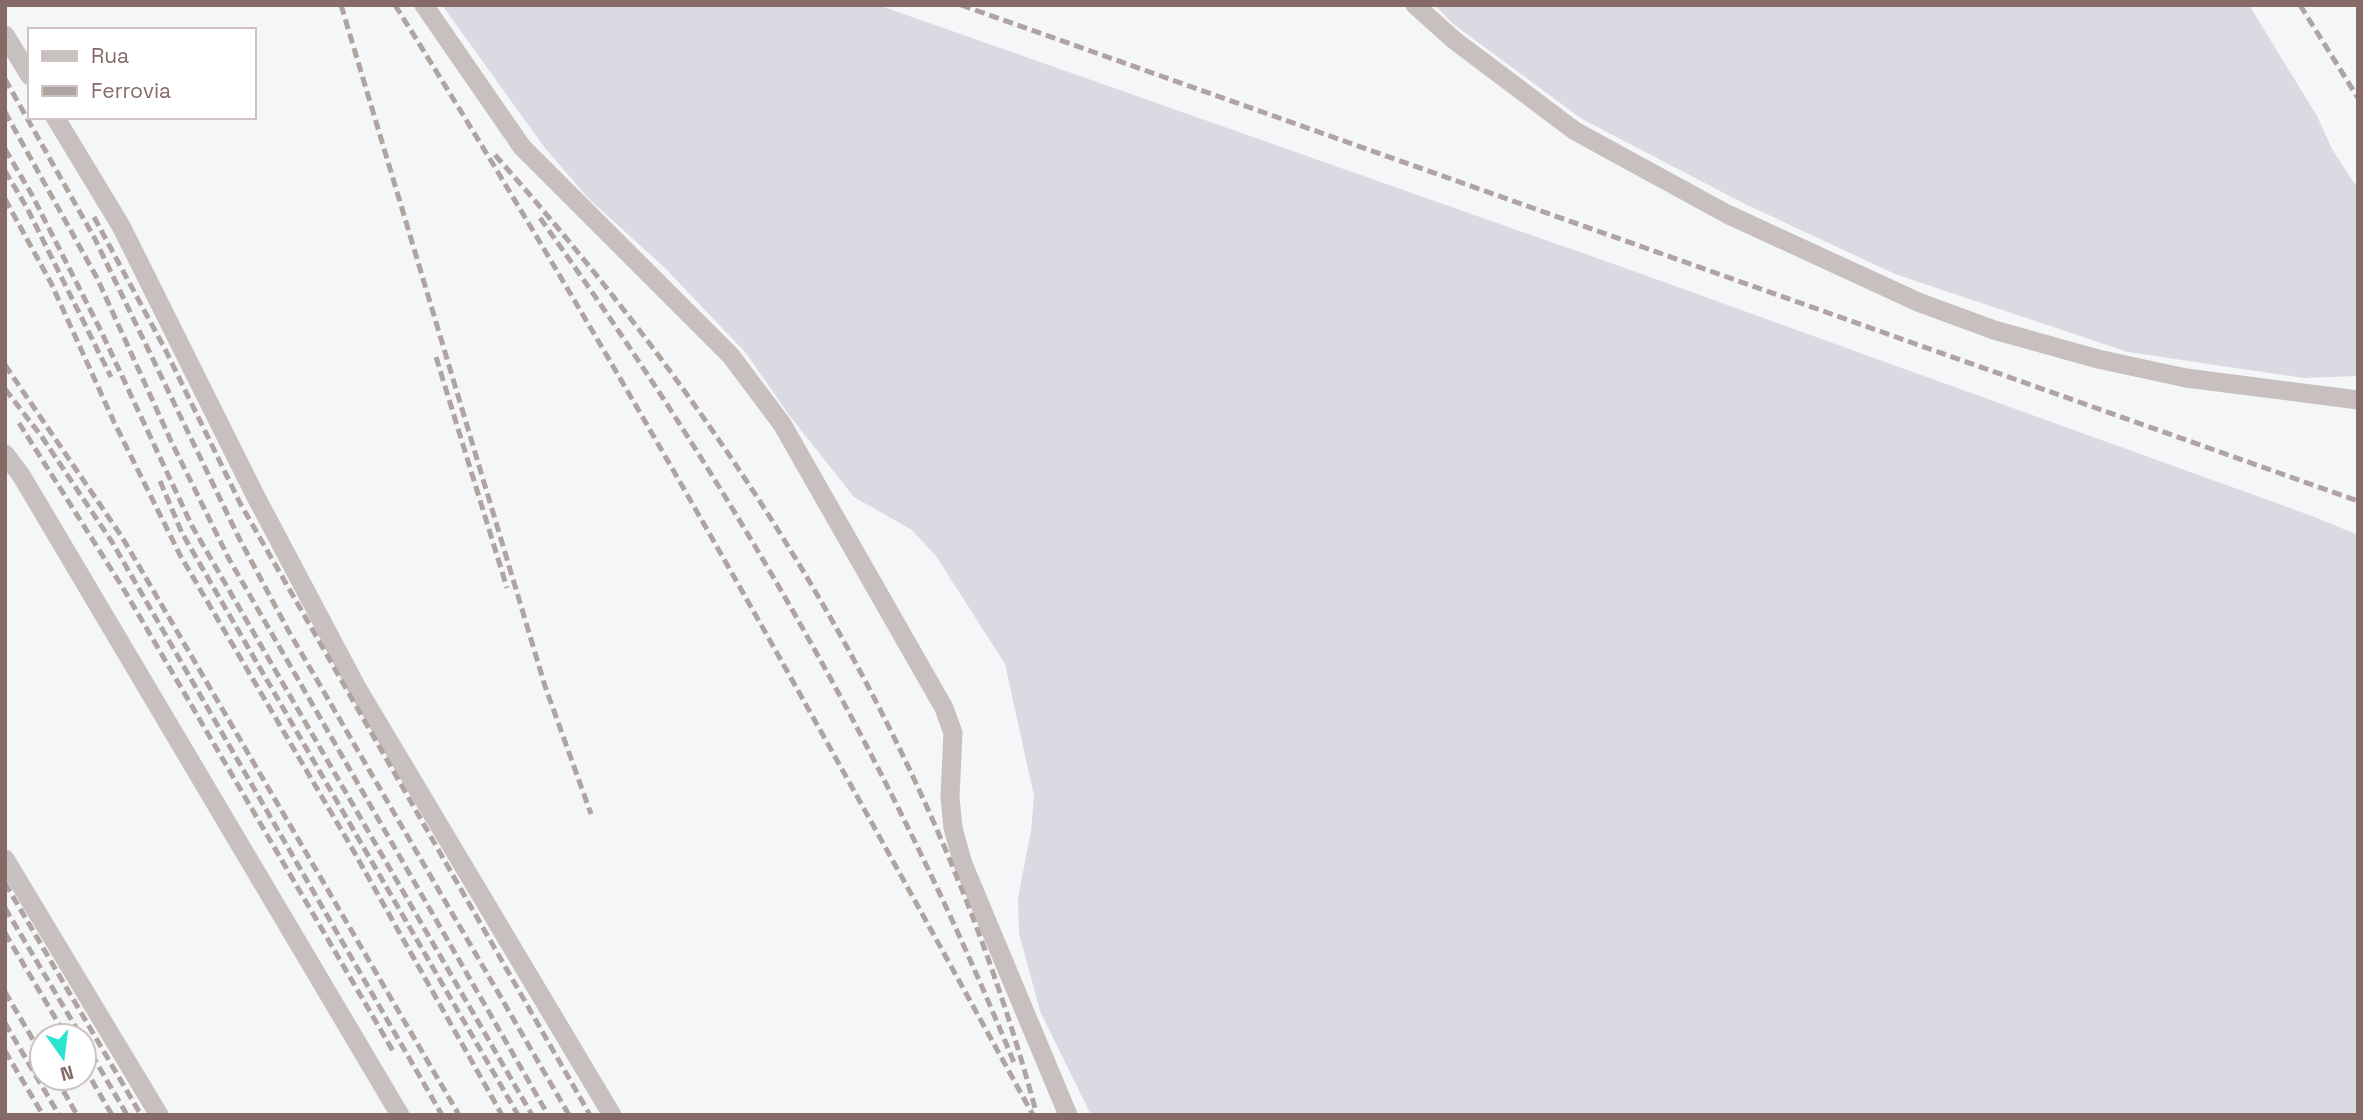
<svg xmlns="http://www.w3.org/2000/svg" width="2363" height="1120" viewBox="0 0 2363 1120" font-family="'Space Grotesk',sans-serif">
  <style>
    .green { fill: #dbd9e2 }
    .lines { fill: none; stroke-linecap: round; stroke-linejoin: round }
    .minor { stroke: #c8c0bf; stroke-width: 19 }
    .rail { stroke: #afa4a2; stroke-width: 5; stroke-dasharray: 10 5; stroke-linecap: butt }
  </style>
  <rect width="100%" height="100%" fill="#f5f6f8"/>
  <!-- green -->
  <path class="green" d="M442 5H878L1625 268 2312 516 2358 535V1115H1091L1040 1011 1019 933 1018 899 1031 830 1034 796 1005 664 936 556 912 530 854 497 789 415 746 353 664 267 589 199 545 148Z
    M1435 5H2249L2317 116 2332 149 2358 189V376L2304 378 2128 352 1895 274 1745 204 1582 119 1452 23Z"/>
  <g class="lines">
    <!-- minor -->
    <path class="minor" d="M424 5 522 147 731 356 782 424 944 708 953 733 950 797 953 828 963 864 1068 1115
      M1415 5 1454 40 1575 131 1727 214 1918 302 1994 330 2098 359 2186 378 2358 400
      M5 35 30 76
      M55 117 121 226 256 497 356 686 612 1115
      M5 454 21 475 400 1115
      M5 859 159 1115"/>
    <!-- rail -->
    <path class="rail" d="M341 5 545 686 591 814
      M395 5C622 367 827 741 1033 1115
      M961 5 2358 501
      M2300 5 2358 98
      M5 79 95 239 239 538 288 630 569 1115
      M5 112 97 278 171 441 229 559 548 1115
      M5 149 32 195 101 331 192 526 532 1115
      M495 155C740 431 938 749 1035 1108
      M5 171 27 208 111 377
      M5 199 51 283 114 422 180 555 349 843 502 1115
      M94 217 166 351 240 503 590 1115
      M540 218C729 482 892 764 1015 1065
      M436 357 507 588
      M5 365 122 537 459 1115
      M5 389 42 437 112 542 442 1115
      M19 423 123 588 393 1051
      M160 481 182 533 518 1115
      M5 883 141 1115
      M5 908 81 1036
      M5 933 66 1036
      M5 992 42 1055
      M5 1023 59 1115
      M84 1041 127 1115
      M5 1051 43 1115
      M84 1067 112 1115
      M56 1078 77 1115"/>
  </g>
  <!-- border -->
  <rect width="2363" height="1120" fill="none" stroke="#866a67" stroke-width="14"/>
  <!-- legend -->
  <rect x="28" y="28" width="228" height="91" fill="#ffffff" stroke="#cfc3c2" stroke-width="2"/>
  <rect x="42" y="51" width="35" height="10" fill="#c8c0bf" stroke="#cfc3c2" stroke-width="2"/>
  <text x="91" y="63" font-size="21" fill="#866a67">Rua</text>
  <rect x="42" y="86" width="35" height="10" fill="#afa4a2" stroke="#cfc3c2" stroke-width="2"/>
  <text x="91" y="98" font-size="21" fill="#866a67">Ferrovia</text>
  <!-- north arrow -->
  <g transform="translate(63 1057) rotate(166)"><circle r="33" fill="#ffffff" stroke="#cfc3c2" stroke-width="2"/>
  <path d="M0-5L12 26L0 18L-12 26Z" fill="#29e4ce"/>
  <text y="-10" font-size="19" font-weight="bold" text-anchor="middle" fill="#866a67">N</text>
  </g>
</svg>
